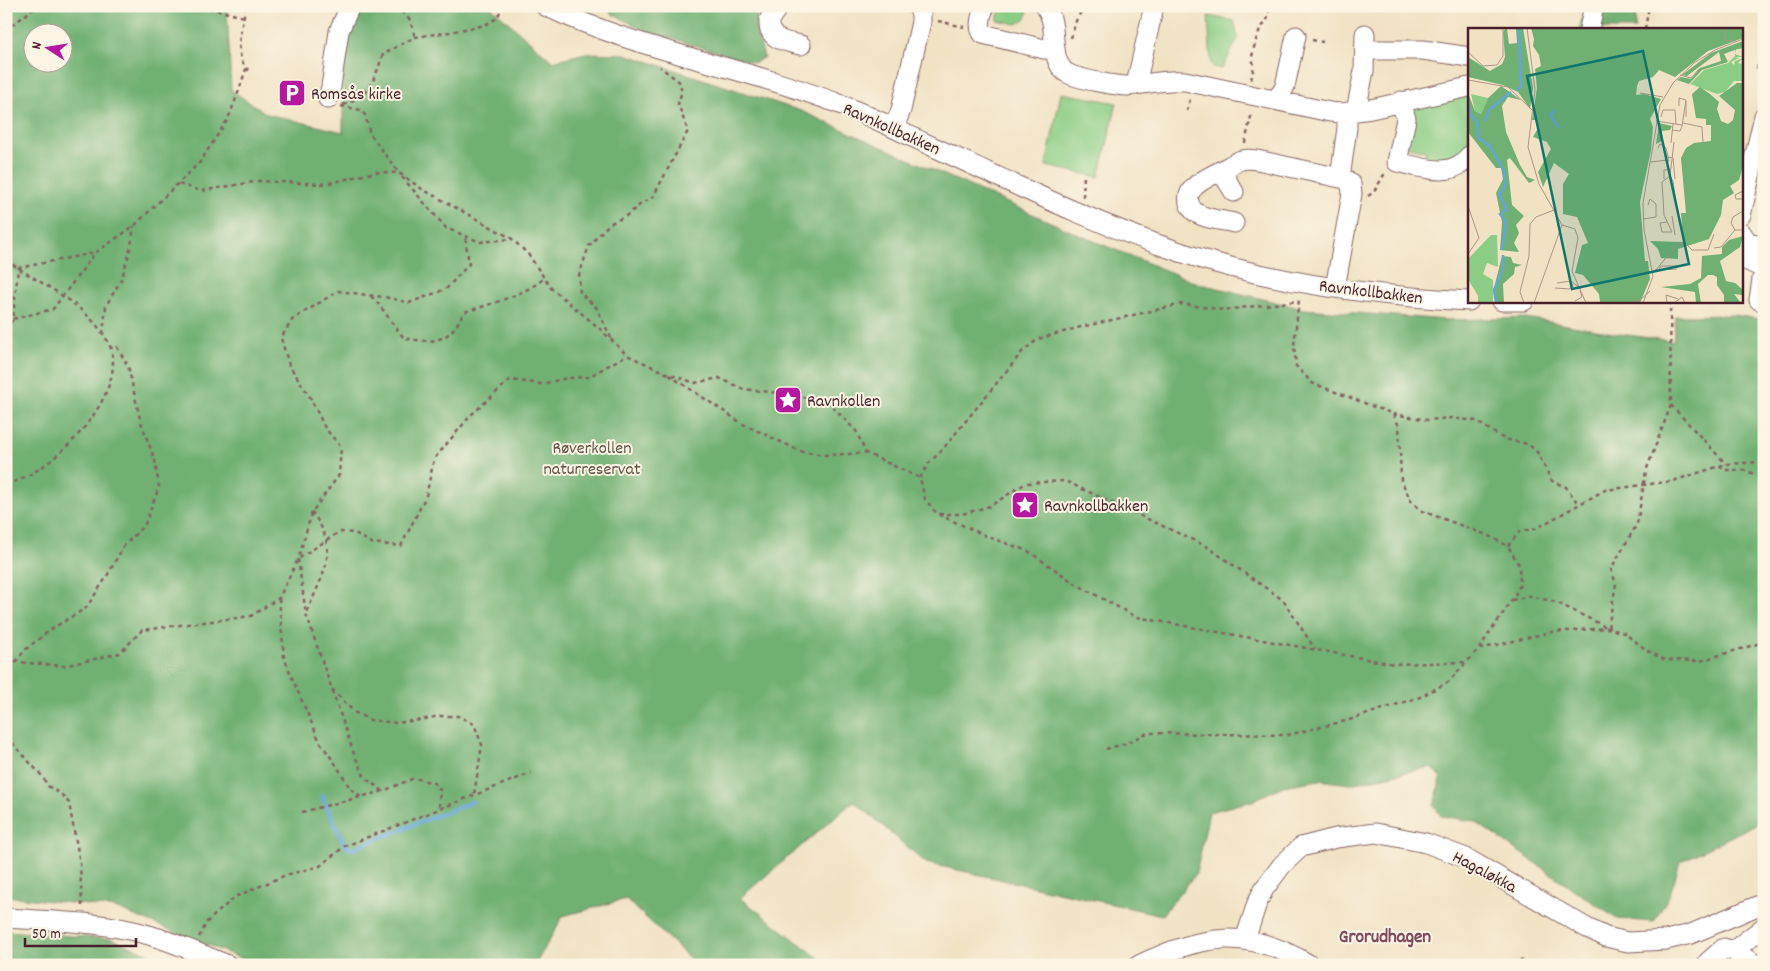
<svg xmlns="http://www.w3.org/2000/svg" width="1770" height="971" viewBox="0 0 1770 971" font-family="Dekko,sans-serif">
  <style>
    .green { fill: #8bcd85; stroke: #6a7658 }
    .forest { fill: #70b072; stroke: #5d684e; fill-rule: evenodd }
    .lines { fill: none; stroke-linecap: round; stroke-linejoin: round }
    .stream { stroke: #65a5d8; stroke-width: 4.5 }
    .minor-casing { stroke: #846361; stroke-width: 21 }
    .path { stroke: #846361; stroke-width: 2.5; stroke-dasharray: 4 4; stroke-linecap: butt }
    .minor { stroke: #fff; stroke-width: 19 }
    .labels { text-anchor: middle; stroke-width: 4; stroke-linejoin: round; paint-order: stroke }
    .poi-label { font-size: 18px; fill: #4a1f2b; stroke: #fcf5e5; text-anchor: start }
    .street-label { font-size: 18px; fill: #4a1f2b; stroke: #fcf5e5 }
    .park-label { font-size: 18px; fill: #5e5346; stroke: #fcf5e5 }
    .neighbourhood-label { font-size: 19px; font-weight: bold; fill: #80495d; stroke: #fcf5e5 }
    .inset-river { fill: none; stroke: #65a5d8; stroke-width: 2.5 }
    .inset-road { fill: none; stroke: #ae9487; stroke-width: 1 }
    .view { fill: #0f766e; fill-opacity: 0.15; stroke: #0f766e; stroke-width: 2.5 }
    .inset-edge { fill: none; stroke: #4a1f2b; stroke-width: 2.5 }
  </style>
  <rect width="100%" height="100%" fill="#fcf5e5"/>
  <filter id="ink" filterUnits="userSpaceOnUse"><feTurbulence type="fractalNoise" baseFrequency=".02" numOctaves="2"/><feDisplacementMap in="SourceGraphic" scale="10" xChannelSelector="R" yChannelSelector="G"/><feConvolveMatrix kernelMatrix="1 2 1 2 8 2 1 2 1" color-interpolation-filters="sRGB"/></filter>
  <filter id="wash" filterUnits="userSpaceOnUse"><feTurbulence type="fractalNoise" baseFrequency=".0096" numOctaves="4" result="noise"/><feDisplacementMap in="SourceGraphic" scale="20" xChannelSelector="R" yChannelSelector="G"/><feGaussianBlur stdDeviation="1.12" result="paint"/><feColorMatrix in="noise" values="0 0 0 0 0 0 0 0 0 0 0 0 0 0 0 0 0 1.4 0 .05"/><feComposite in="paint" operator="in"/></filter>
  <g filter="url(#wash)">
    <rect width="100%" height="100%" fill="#f1e2c4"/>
    <!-- green -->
    <path class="green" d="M1001 6H1022L1028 12 1026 18 1017 24 997 20Z
      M1208 16 1234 21 1238 38 1222 69 1214 67 1211 64Z
      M1469 92V147L1467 151 1451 164 1427 159 1425 151 1403 145 1412 106Z
      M1061 93 1117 103 1099 177 1046 166Z"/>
    <!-- forest -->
    <path class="forest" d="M6 6H227L231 90 267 114 343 132V71L357 10 360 6H490L552 61 586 53 625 54 801 111 1084 237 1197 283 1304 309 1447 320 1526 318 1619 334 1673 341 1676 316 1734 315 1764 320V820L1680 862 1670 894 1654 922 1617 919 1474 821 1441 816 1434 806 1441 778 1431 767 1350 784 1319 780 1283 786 1252 801 1209 812 1196 874 1162 915 926 863 854 801 740 898 828 965H697L626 899 563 916 535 965H258L115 908 6 896ZM32 32H62V62H32Z
      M606 6H753L758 10 755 27 764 57 755 63 647 31 612 14Z
      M1576 6H1636L1635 29H1579L1585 9Z
      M6 931 112 939 179 965H6Z"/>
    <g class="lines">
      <!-- stream -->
      <path class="stream" d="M322 796 345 846 352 849 472 802"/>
    </g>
  </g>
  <g filter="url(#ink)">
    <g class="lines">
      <!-- minor casing -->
      <g class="minor-casing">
        <path id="minor" d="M545 6C640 51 745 67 842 105 871 116 899 131 927 144 1010 182 1093 223 1180 252 1272 283 1371 296 1469 301
          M779 6 769 20C767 40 786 42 801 45
          M984 6C982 15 977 26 983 34L1044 49H1055
          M1045 6C1057 21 1051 44 1058 62 1060 66 1063 71 1067 73 1077 79 1117 86 1127 86 1147 84 1166 79 1185 81L1330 112 1342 113 1371 109 1469 87
          M1589 29 1594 6
          M1365 50H1423L1469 57
          M1136 84 1154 6
          M328 99 331 87 339 31 350 6
          M1275 100 1282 92 1285 86 1296 36
          M1401 101 1406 119 1397 162C1421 167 1451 180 1469 156
          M1356 111 1364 71 1365 34
          M894 128 901 110 921 22V13L917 6
          M1221 171 1234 192
          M1340 178 1347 128V113
          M1741 215 1764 116
          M1234 223C1222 220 1201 219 1193 210 1177 190 1207 178 1220 171 1227 168 1233 163 1241 160 1246 159 1251 159 1257 160L1345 179 1351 184 1352 194 1335 288
          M1741 232 1747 241 1764 247
          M1741 258 1763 268
          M1759 300 1764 265
          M1502 301H1524
          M6 918C47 921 89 921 129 930 163 937 195 952 228 965
          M1245 940 1257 903 1264 889 1282 865 1301 847 1336 838 1376 833 1426 843 1466 858 1587 928 1606 937 1628 942 1666 940 1691 934 1764 903
          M1733 951 1757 965
          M1139 965C1202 934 1248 927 1310 965
          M1707 965 1708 962 1724 948 1733 951 1764 927"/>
      </g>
      <!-- path -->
      <path class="path" d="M201 6 244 17
        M246 6C242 26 231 59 251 72
        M396 6 410 20 415 37
        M1091 6 1105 9
        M938 21 964 27
        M1645 29 1649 6
        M6 30 37 6
        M1071 38 1076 21 1084 6
        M1312 40 1323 42
        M1757 69 1762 47
        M1251 80 1254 66 1252 57 1255 43 1260 29 1267 21 1270 6
        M343 105C370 96 375 78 383 54L415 37 450 32 485 25 497 18 503 6
        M341 106 361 110 365 115 370 134 399 173
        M1187 111 1190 99
        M1245 143 1252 112
        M402 177 446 228 480 242 510 239
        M179 184 201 191 259 181 325 184 376 172 399 173 422 189 511 238 528 254 551 288 598 327 627 355 666 373 695 383 719 378 743 389 787 394 828 402 856 431 866 453 920 478 925 499 937 514 991 538 1028 551 1076 584 1136 617 1394 664 1465 662
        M1368 196 1374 192 1385 173
        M1083 197 1084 174
        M6 260C41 285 84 301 107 340 136 389 52 475 6 484
        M371 296C384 309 392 324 404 338 437 344 449 342 464 312 486 306 529 293 544 278
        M13 319 53 309 95 253 134 226 200 162 228 119 237 96 246 69
        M6 330 13 319 18 268 94 253
        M103 334 106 306 122 278 131 246 134 226
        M611 338 596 307 580 293 579 275 589 246 609 224 626 216 641 204 653 197 688 131 678 104 681 94V83L660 67
        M669 375 743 424 800 451 825 455 866 453
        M1671 405 1726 464
        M1393 414 1428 420 1451 418 1476 421 1504 439 1528 444 1537 452 1552 481 1566 487 1579 505
        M1719 466 1725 470H1744L1764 478
        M920 478 928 464 943 449 1022 352 1038 339 1081 327 1182 304 1224 310 1298 301
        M939 514H962L990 506 1026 483 1065 481 1206 546 1283 600 1315 649
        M1508 546 1520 531 1535 529 1605 490 1673 481 1726 464 1758 462 1764 459
        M279 598 284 657 295 685 320 742 337 766 350 788 361 797
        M1512 600 1530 596 1556 602 1608 628 1616 584 1611 569 1637 524 1646 471 1671 405 1670 301
        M307 612C323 572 341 552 312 512
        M1480 649 1551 632 1608 628 1624 633 1648 651 1665 660 1700 661 1764 642
        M6 661 64 666 120 653 142 630 251 616 279 598 298 559 339 532 355 533 371 543 401 546 426 496 434 459 471 415 510 380 541 384 567 378 588 377 627 355
        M6 675 25 650 50 630 86 608 106 578 123 547 145 524 159 487 155 461 140 419 128 366 117 347 111 348
        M332 689 354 712 370 720 396 723 421 720 439 716H458L474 724 482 745 474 795
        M6 728 14 745 42 776 48 786 62 795 69 803 80 863 82 906
        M1106 749 1127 743 1147 733 1288 735 1349 720 1420 697 1448 682 1478 650 1512 600 1520 585 1519 565 1508 546 1487 535 1422 511 1411 501 1401 480 1399 426 1393 414 1312 383 1296 366 1294 346 1299 299
        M383 791 365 778 354 754 306 614 298 559 312 512 339 475 341 447 325 428 309 395 289 365 281 338 292 320 338 291 390 298 409 303 446 289 469 264 465 236
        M302 812 383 791 414 778 434 783 440 790 439 810
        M199 937 207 922 235 897 286 875 320 866 345 846 531 773
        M1520 959 1527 965"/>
      <!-- minor -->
      <use href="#minor" class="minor"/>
    </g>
  </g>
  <!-- icons -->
  <defs>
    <g id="parking-square" transform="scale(1.4375)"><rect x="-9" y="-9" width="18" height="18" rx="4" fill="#b5179e" stroke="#fcf5e5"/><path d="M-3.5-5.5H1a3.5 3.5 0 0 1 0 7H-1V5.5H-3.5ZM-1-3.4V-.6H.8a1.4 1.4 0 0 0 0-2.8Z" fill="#fff"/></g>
    <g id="sight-square" transform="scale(1.4375)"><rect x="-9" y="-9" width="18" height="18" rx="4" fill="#b5179e" stroke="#fcf5e5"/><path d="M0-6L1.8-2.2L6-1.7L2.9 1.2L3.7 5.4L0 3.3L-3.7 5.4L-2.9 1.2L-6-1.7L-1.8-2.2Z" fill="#fff"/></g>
  </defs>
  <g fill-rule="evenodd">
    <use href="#parking-square" x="292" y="93"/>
    <use href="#sight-square" x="788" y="400"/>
    <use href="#sight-square" x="1025" y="505"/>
  </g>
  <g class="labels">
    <!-- poi labels -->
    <g class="poi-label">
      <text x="311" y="99">Romsås kirke</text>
      <text x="807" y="406">Ravnkollen</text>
      <text x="1044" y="511">Ravnkollbakken</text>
    </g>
    <!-- street labels -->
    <g class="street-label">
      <text transform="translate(892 128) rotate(24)" y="6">Ravnkollbakken</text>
      <text transform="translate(1371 291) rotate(7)" y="6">Ravnkollbakken</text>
      <text transform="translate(1485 871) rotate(28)" y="6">Hagaløkka</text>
    </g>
    <!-- park labels -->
    <g class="park-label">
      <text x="592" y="453">Røverkollen<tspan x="592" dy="21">naturreservat</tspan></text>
    </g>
    <!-- neighbourhood labels -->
    <g class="neighbourhood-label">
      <text x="1385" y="942">Grorudhagen</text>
    </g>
  </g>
  <!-- overview -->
  <g transform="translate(1468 28)">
    <rect width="275" height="275" fill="#f1e2c4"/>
    <path d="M275 19 273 21H268L267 26 275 29H267L271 30 263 34 266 37 267 33 275 30 270 35 275 36V53H266L257 64 249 66 222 56 236 42 260 35 267 28V20ZM3 66 20 70 13 86 7 83ZM23 207H29L30 239 19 235 15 246 25 252V275H10V268L0 251V231Z" fill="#8bcd85"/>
    <path d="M38 0H55L65 60 62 81 50 64 35 57 0 49V29L22 43 34 36 37 29 35 4ZM39 1H48L49 15 41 16ZM63 0H275V10L240 23 207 49 191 42 185 49 171 53 169 58 168 67 176 66 193 71 182 91 185 99 183 122 172 174 177 233H180L182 251 172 275 132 274 131 266 115 247 107 245 114 217 120 215 109 189 95 186V156L101 146 86 135 75 159 70 144 83 121 79 114 65 109 70 100 68 92H64L69 60 67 41 73 38 71 27 65 18 66 11ZM275 13V19L256 26 260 34 234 42 221 56 209 52 213 49 223 51 232 40 253 33 251 24 219 48 214 47 243 25ZM269 55H275V138L271 152 262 158 266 165 255 172 253 187 241 211 210 221V231L193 230 190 221 182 213 215 214 213 185H218L213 130 218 120 226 115 243 113V97H238V91L228 90 224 66 232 59 242 66 251 74 249 81 253 93 260 96 265 92 267 82 251 68ZM33 58 53 72 40 69 34 78 38 104 52 137 59 149 67 152 61 155 42 130 39 132 44 177 56 188 48 197 51 205 46 215 51 224 32 222 34 194 28 165 35 151 33 140H28L0 104V65L7 83 13 86 20 70ZM191 95 204 98 202 102 194 103V113L188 116ZM275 208 272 219 252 233 258 253 267 255 275 262V267L266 266 273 275H256V267L249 257V249L245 247H240L230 256 233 275H228L227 264 193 259 222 256 233 250 234 228 254 226V219L261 212ZM34 228 43 229 45 235 54 237 47 239 46 246 35 256 36 275H27V256Z" fill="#70b072" fill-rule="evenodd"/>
    <path class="inset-river" d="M48 62 53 59 51 0M0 76 2 86 9 94 11 111 21 117 36 143 37 158 31 166 39 181 32 186 38 194 34 222M88 82 82 87 91 100M17 93 21 82 43 64M28 275 26 262 35 240V227"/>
    <path class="inset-road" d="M59 0 67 62 60 119 71 156 94 197 66 275M257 0V12L268 13M0 24 15 38 29 37 35 28V0M212 47 223 50 231 41M0 52 40 59 64 82M172 65 195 69M218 73V89M193 89 195 82H207L208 96M188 93 214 97M215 95 234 99 235 115M204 102 212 103 214 98 218 72 211 70V78M203 115 205 96M190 120 192 116 198 120 201 133 198 134M199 129 205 130 207 151M183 134 199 132M202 148 205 153 209 181M196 151V142L203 141M275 163 267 167 268 171H275M0 178 11 210 0 226M275 183 265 189 263 195 267 202H275M204 188 207 207M175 191 188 189V176L182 171 180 177M199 194 192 195 194 204H204L196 187 194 154 202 148 206 114M94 197 107 201 110 210 104 243 118 275M246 220 253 219 267 202M191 241 193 238H212M187 242 209 241M188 242 209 216 217 215 224 222H240L246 206M89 255 103 253 113 261M87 260 102 261 105 256M107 273 114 269 112 262M56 275 52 264 61 228 62 196 68 189 86 182M160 275 171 273 182 263M175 275 185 248 176 202 175 175 192 77 205 55 226 35 247 22 275 11M199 275 198 267 210 271M206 275 214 269 217 275"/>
    <path class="view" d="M175 23 221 236 104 261 59 48Z"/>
    <rect width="275" height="275" class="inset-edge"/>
  </g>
  <!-- margin -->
  <rect width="1770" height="971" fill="none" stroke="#fcf5e5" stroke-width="25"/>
  <!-- north arrow -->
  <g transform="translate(48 48) rotate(282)"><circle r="24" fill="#fcf5e5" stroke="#b59f9b"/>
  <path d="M0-4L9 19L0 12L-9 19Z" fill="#b5179e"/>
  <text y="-8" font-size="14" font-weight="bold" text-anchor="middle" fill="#4a1f2b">N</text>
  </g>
  <!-- scale -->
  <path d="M25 938v8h111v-8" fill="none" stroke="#4a1f2b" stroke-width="2.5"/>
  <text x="32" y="938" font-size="15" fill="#4a1f2b" stroke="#fcf5e5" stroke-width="4" paint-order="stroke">50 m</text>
</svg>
